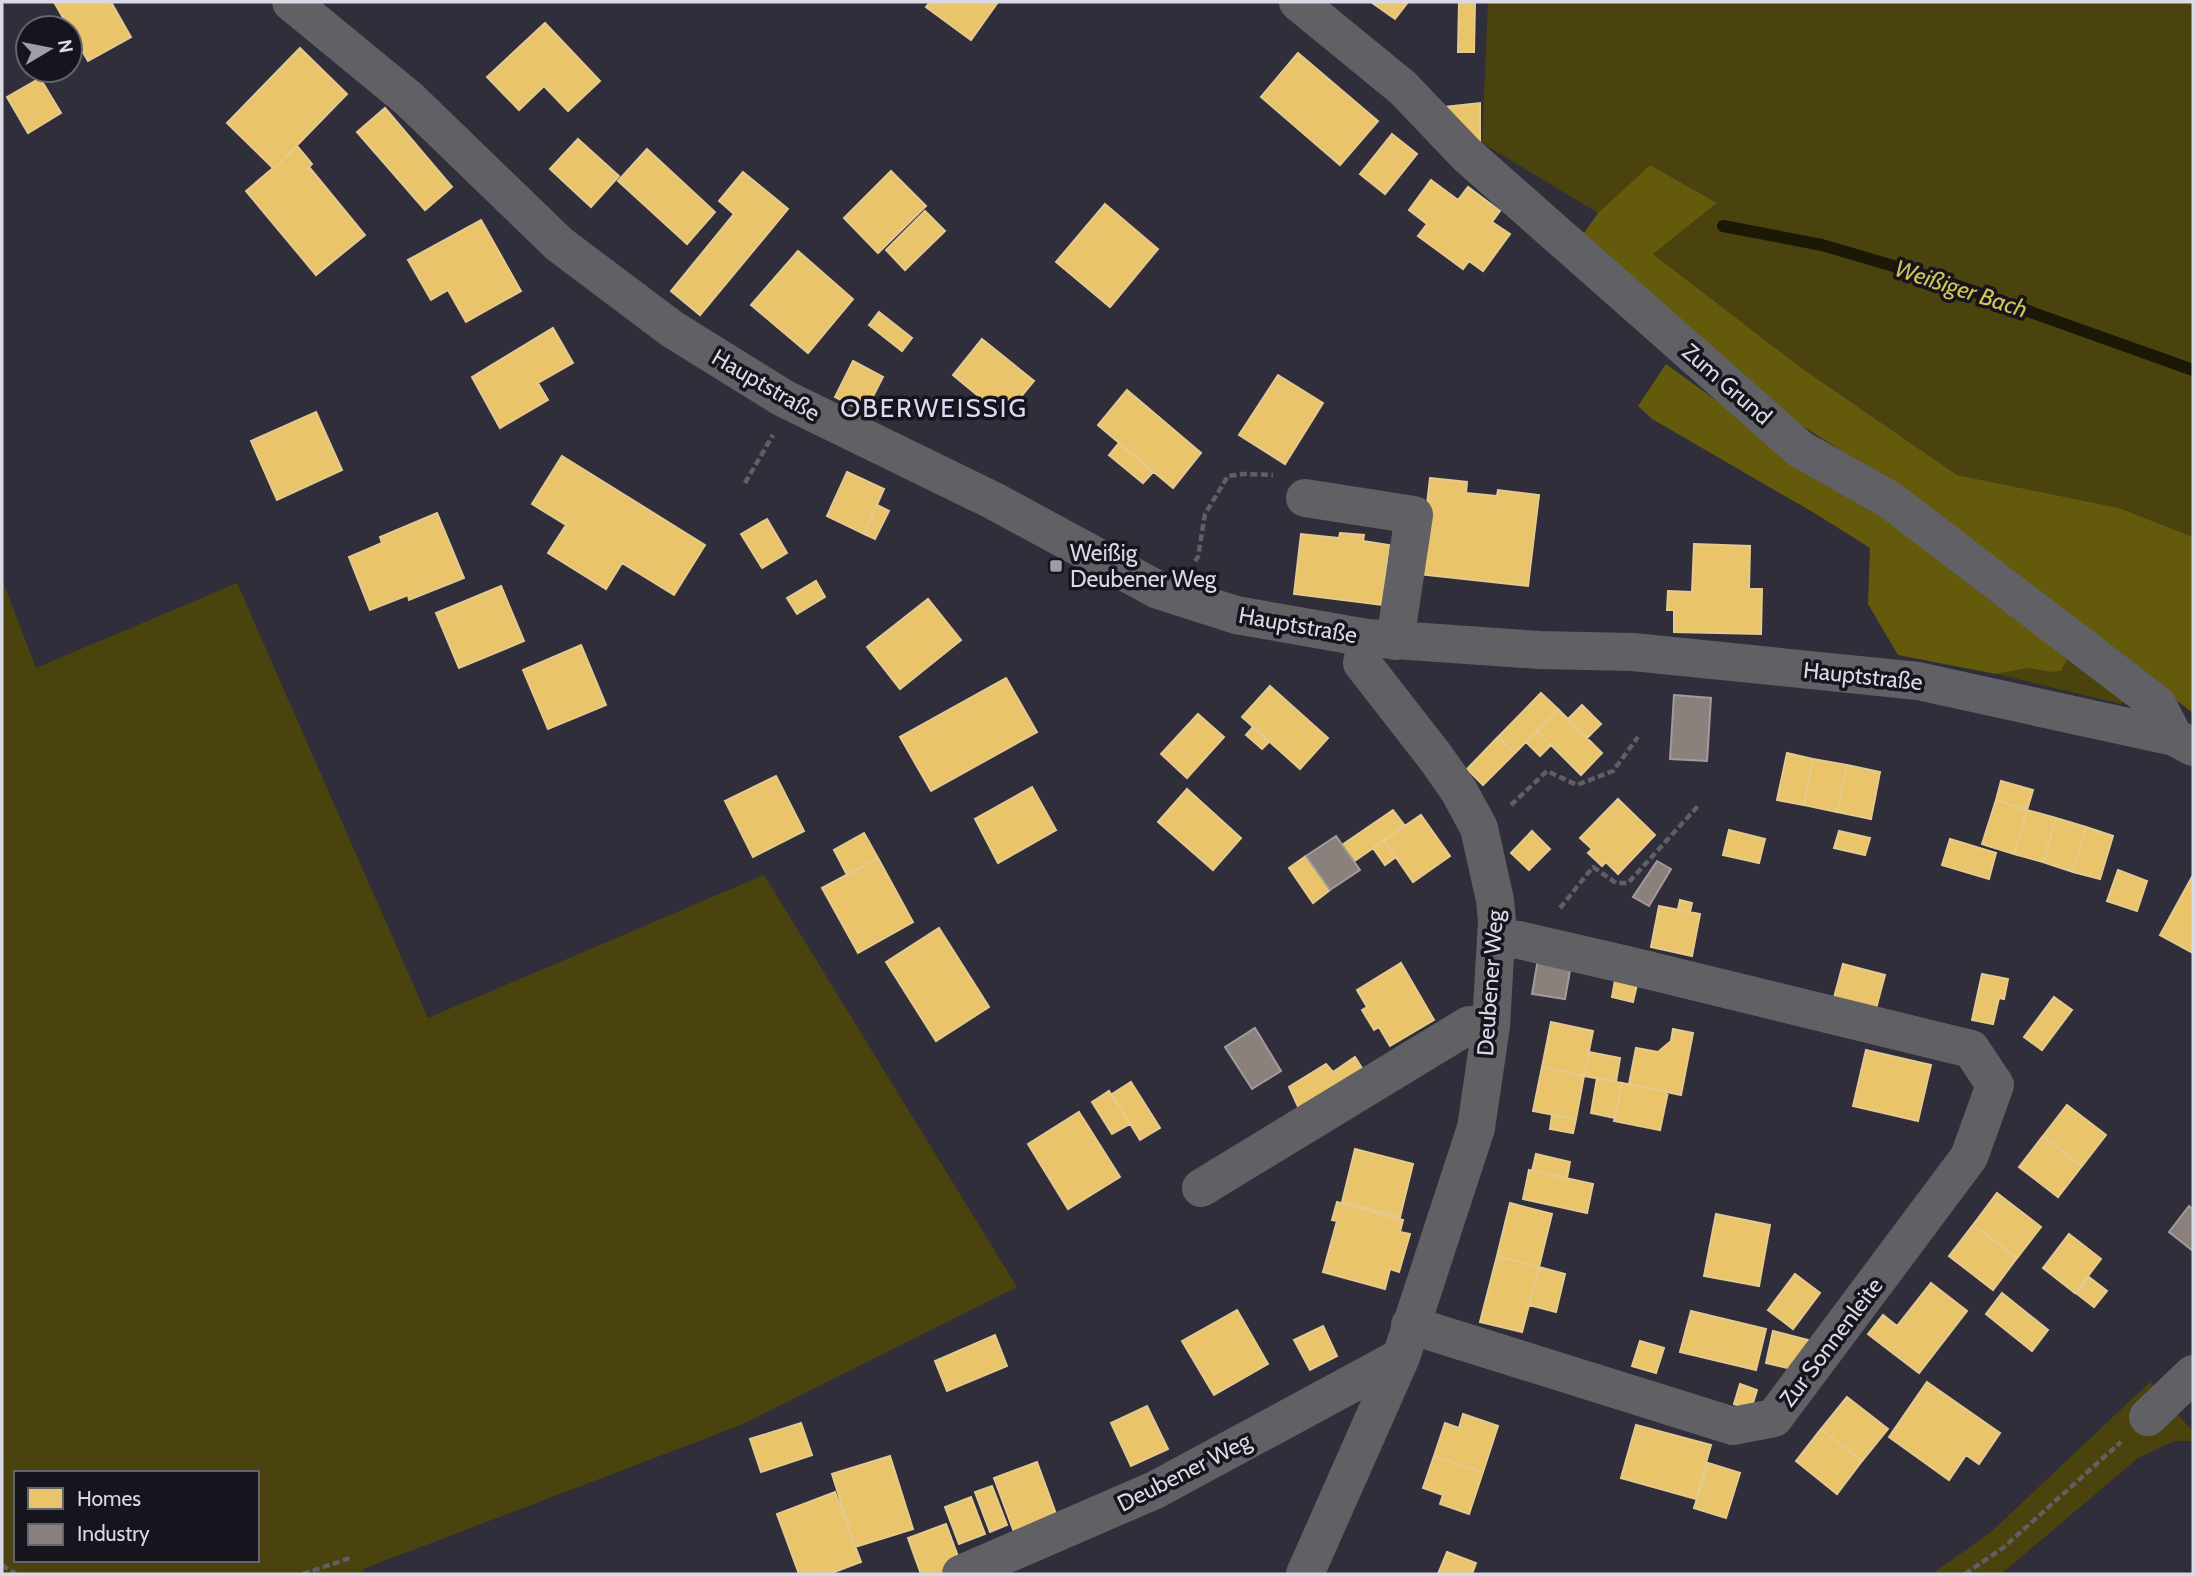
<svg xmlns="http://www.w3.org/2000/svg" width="2195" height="1576" viewBox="0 0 2195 1576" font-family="Cabin,sans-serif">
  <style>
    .green { fill: #4a430e; fill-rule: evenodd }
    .forest { fill: #645a0c }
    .homes { fill: #e9c46a; stroke: #e5ca8f; stroke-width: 2 }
    .industry { fill: #8a817c; stroke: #a29b9c; stroke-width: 2 }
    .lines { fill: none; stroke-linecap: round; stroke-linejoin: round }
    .stream { stroke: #1b1806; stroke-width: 12 }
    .path { stroke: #605f64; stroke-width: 4.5; stroke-dasharray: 7 3.5; stroke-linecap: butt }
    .minor { stroke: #616165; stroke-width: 38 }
    .poi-dot { fill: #9f9daa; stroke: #16141d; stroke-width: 2.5 }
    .labels { text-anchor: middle; stroke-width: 7; stroke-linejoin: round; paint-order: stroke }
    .street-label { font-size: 23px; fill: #dbd9e6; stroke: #16141d }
    .poi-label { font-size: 23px; fill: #dbd9e6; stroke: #16141d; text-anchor: start }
    .water-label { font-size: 24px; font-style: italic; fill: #d2c356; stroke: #16141d }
    .quarter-label { font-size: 26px; letter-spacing: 2px; fill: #dddaf4; stroke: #16141d }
  </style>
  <rect width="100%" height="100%" fill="#302e3a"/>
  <!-- green -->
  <path class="green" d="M1488 2H2193V537L2119 508 1957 475 1800 367 1653 254 1717 203 1650 165 1598 213 1482 143Z
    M2 579 36 668 237 583 428 1018 764 875 1017 1287 741 1425 363 1569 364 1574H2ZM16 1473H257V1560H16Z
    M2067 659 2124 700 2121 704 1996 674 2029 668 2051 672Z
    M2150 1382 2193 1432V1441H2174L2138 1458 2001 1574H1932L1992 1531Z"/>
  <!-- forest -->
  <path class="forest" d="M1650 165 1717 203 1653 254 1800 367 1957 475 2119 508 2193 537V713L1901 489 1787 416 1579 240 1598 213Z
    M1666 364 1818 474 1889 515 2067 659 2061 671 2051 672 2029 668 1996 674 1898 655 1868 604 1870 548 1816 514 1652 419 1638 406Z"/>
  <!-- homes -->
  <path class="homes" d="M54 2H111L131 37 88 61Z
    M930 2H998L971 40 926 7Z
    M1371 2H1408L1395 19Z
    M1459 2H1475L1474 52H1458Z
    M545 23 600 81 568 111 544 86 519 110 487 77Z
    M300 48 347 94 274 169 227 123Z
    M1298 53 1378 121 1340 165 1261 97Z
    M40 78 61 113 28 133 7 97Z
    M1480 103V144L1444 107Z
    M385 108 452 187 425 210 357 132Z
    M1392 134 1417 154 1385 194 1360 174Z
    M578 139 619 176 591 207 550 169Z
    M297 146 312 164 309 167 365 235 316 275 246 191 273 168 274 169Z
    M647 149 715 212 687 244 618 181Z
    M891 171 926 206 878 253 844 218Z
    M743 172 788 209 700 315 671 291 734 214 719 201Z
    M1431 180 1458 200 1468 187 1500 211 1492 222 1510 234 1483 271 1469 261 1463 269 1418 236 1427 224 1409 210Z
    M1105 204 1158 249 1110 307 1056 262Z
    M925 211 945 231 905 270 886 250Z
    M481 220 521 291 466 322 448 290 431 300 408 260Z
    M798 251 853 299 808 353 751 305Z
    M879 312 912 338 902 351 869 325Z
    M553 328 573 363 538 383 548 400 500 428 472 377Z
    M982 339 1034 381 1004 417 953 375Z
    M853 361 883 377 865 412 835 397Z
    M1278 375 1323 403 1285 464 1239 435Z
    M1127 390 1201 453 1173 488 1098 425Z
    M316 412 342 470 277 500 251 441Z
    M1119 443 1153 472 1143 483 1109 455Z
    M562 456 705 545 674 595 622 563 606 589 548 553 566 525 532 504Z
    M847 472 884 489 864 534 827 516Z
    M1430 478 1467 482 1466 493 1497 496 1498 490 1539 495 1528 586 1419 574Z
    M877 505 889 511 875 539 864 534Z
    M437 513 464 578 409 600 408 595 370 610 349 557 382 543 380 537Z
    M767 519 787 553 762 568 741 534Z
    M1340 533 1364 535 1363 541 1389 545 1382 605 1294 594 1301 534 1339 538Z
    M1694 544 1750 546 1749 589H1762L1761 634 1674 632V610H1667L1668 591 1692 592Z
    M816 581 825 597 797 614 787 598Z
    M501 586 524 641 459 668 436 613Z
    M928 599 961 640 900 689 867 647Z
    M581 645 606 705 548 729 523 670Z
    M1006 678 1037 732 931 791 900 737Z
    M1270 686 1328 738 1300 769 1242 717Z
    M1541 693 1558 709 1515 753 1498 737Z
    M1582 705 1601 724 1587 738 1568 719Z
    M1558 709 1602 753 1581 775 1537 731Z
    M1198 714 1224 737 1187 778 1161 754Z
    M1253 727 1269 742 1262 749 1246 735Z
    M1537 731 1551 745 1540 756 1526 742Z
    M1498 737 1515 753 1483 785 1467 769Z
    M1787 753 1813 759 1804 805 1777 800Z
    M1813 759 1847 765 1837 812 1804 805Z
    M1847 765 1880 772 1871 819 1837 812Z
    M776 776 804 831 753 857 725 801Z
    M2001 781 2033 790 2027 810 1996 800Z
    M1032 787 1056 830 998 863 975 819Z
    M1187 789 1241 838 1213 870 1158 822Z
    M1618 799 1655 835 1618 874 1606 862 1602 866 1588 853 1592 849 1580 838Z
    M1996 800 2027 810 2014 854 1982 844Z
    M1393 810 1405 826 1353 862 1342 845Z
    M2027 810 2056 818 2043 862 2014 854Z
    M1421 815 1450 856 1413 882 1384 840Z
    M2056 818 2086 827 2073 872 2043 862Z
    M2086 827 2113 836 2100 879 2073 872Z
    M1729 830 1765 839 1759 863 1723 855Z
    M1532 831 1550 849 1529 870 1511 853Z
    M1839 831 1870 838 1865 855 1834 848Z
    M864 833 878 858 847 875 834 850Z
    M1950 839 1996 853 1989 879 1942 865Z
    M1384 840 1396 857 1385 865 1373 848Z
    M1306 856 1330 890 1313 903 1289 868Z
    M878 858 913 922 858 953 822 888Z
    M2118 870 2147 881 2137 911 2107 901Z
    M2193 875V953L2160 935Z
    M1680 900 1692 903 1690 912 1678 909Z
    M1659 906 1700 914 1692 956 1651 947Z
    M939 928 989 1007 936 1041 886 962Z
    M1401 963 1434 1020 1390 1046 1379 1027 1374 1030 1362 1010 1367 1007 1357 990Z
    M1843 964 1885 975 1874 1016 1832 1005Z
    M1982 974 2008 979 2004 999 1999 998 1993 1024 1972 1020Z
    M1616 975 1638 980 1633 1002 1612 997Z
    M2054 997 2072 1010 2042 1050 2024 1037Z
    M1551 1022 1593 1031 1584 1076 1542 1067Z
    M1673 1029 1693 1033 1681 1095 1629 1084 1636 1048 1658 1052 1671 1041Z
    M1866 1050 1931 1065 1918 1121 1853 1106Z
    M1589 1052 1620 1058 1616 1082 1584 1076Z
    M1355 1057 1365 1073 1301 1113 1289 1087 1326 1064 1333 1072Z
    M1542 1067 1584 1076 1576 1119 1533 1111Z
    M1597 1078 1622 1083 1615 1118 1591 1113Z
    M1131 1082 1160 1128 1140 1140 1112 1094Z
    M1622 1083 1668 1092 1660 1130 1614 1121Z
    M1109 1091 1130 1124 1112 1134 1092 1102Z
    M2067 1105 2106 1135 2082 1166 2043 1136Z
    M1079 1112 1120 1177 1068 1209 1028 1144Z
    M1552 1115 1576 1119 1573 1133 1550 1129Z
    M2043 1136 2082 1166 2058 1197 2019 1167Z
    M1355 1149 1413 1164 1400 1217 1342 1202Z
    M1536 1154 1570 1162 1567 1178 1532 1171Z
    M1529 1170 1593 1184 1587 1213 1523 1199Z
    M1997 1193 2041 1227 2017 1258 1973 1225Z
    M1337 1202 1403 1220 1400 1232 1410 1234 1399 1272 1390 1269 1385 1289 1323 1272 1337 1221 1332 1220Z
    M1510 1203 1552 1214 1539 1267 1497 1256Z
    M1716 1214 1770 1225 1759 1286 1704 1276Z
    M1973 1225 2017 1258 1993 1290 1949 1256Z
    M2069 1234 2101 1259 2075 1293 2043 1268Z
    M1497 1256 1539 1267 1522 1332 1480 1322Z
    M1539 1267 1565 1274 1556 1312 1529 1305Z
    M1795 1274 1820 1293 1793 1329 1768 1310Z
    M2089 1277 2107 1291 2094 1307 2076 1293Z
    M1931 1283 1967 1311 1919 1373 1868 1334 1883 1315 1897 1326Z
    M2002 1293 2048 1330 2032 1351 1986 1314Z
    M1237 1310 1268 1364 1214 1395 1182 1341Z
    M1691 1311 1766 1329 1756 1370 1680 1352Z
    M1323 1326 1337 1356 1310 1370 1294 1340Z
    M1773 1331 1808 1340 1800 1371 1766 1363Z
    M995 1335 1007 1366 947 1391 935 1361Z
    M1640 1341 1664 1348 1656 1373 1632 1366Z
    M1927 1382 2000 1433 1979 1464 1966 1455 1949 1480 1889 1437Z
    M1740 1384 1757 1390 1751 1409 1734 1404Z
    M1847 1397 1888 1429 1862 1461 1821 1429Z
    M1147 1406 1168 1449 1131 1466 1111 1423Z
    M1463 1414 1498 1426 1483 1472 1434 1456 1445 1423 1459 1428Z
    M801 1423 812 1455 761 1472 750 1439Z
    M1636 1425 1711 1445 1696 1499 1621 1478Z
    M1821 1429 1862 1461 1837 1494 1796 1461Z
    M890 1456 913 1529 855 1547 832 1474Z
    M1434 1456 1483 1472 1469 1514 1440 1504 1443 1495 1423 1488Z
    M1037 1462 1060 1525 1017 1540 994 1478Z
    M1708 1463 1740 1473 1726 1518 1694 1508Z
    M992 1486 1007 1525 990 1532 975 1492Z
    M835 1492 861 1562 829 1574H799L777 1514Z
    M971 1497 985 1534 959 1544 945 1507Z
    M946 1524 963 1570 952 1574H921L908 1538Z
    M1447 1552 1476 1563 1472 1574H1438Z"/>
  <!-- industry -->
  <path class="industry" d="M1674 695 1711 698 1707 761 1670 759Z
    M1336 836 1360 870 1330 890 1306 856Z
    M1657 861 1671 869 1649 906 1633 897Z
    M1538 959 1571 965 1565 999 1532 994Z
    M1255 1028 1281 1071 1252 1089 1225 1047Z
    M2189 1206 2193 1210V1251L2169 1232Z"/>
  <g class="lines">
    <!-- stream -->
    <path class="stream" d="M1723 226 1822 245 1941 280 2193 370"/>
    <!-- path -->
    <path class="path" d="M745 483 773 435
      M1195 561 1198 557 1205 514 1228 476 1244 474 1273 475
      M1511 805 1547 771 1577 785 1613 771 1638 737
      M1560 908 1593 867 1616 883H1628L1699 805
      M2 1565 16 1574
      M303 1574 350 1558
      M1965 1574 2004 1547 2121 1442"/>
    <!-- minor -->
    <path class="minor" d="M291 2 409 99 559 244 672 329 783 398 994 501 1158 590 1236 615 1367 638 1539 650 1633 652 1918 681 2174 737 2193 747
      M1298 2 1403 88 1467 155 1800 449 1890 500 2157 704 2174 737
      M1305 498 1414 515 1395 641
      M1201 1188 1469 1025 1491 1026
      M1410 1325 1733 1426 1774 1418 1969 1157 1995 1085 1971 1049 1627 965 1519 940 1496 938
      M2148 1417 2193 1374
      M961 1574 1155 1490 1401 1357
      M1305 1574 1401 1357 1476 1128 1491 1026 1497 921 1495 900 1479 828 1459 791 1436 758 1362 663 1367 638"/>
  </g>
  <!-- markers -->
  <rect class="poi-dot" x="1049" y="559" width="14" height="14" rx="3.5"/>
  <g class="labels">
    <!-- street labels -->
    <g class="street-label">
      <text transform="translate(1727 384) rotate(41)" y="8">Zum Grund</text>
      <text transform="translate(766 385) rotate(30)" y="8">Hauptstraße</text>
      <text transform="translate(1298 625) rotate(10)" y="8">Hauptstraße</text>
      <text transform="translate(1863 676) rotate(6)" y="8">Hauptstraße</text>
      <text transform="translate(1490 983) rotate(-86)" y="8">Deubener Weg</text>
      <text transform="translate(1831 1342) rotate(-53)" y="8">Zur Sonnenleite</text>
      <text transform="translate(1184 1472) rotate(-27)" y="8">Deubener Weg</text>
    </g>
    <!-- poi labels -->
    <g class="poi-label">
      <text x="1070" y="561">Weißig<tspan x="1070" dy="26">Deubener Weg</tspan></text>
    </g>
    <!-- water labels -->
    <g class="water-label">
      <text transform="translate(1961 289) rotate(18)" y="8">Weißiger Bach</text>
    </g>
    <!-- quarter labels -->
    <g class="quarter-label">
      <text x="934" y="417">OBERWEISSIG</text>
    </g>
  </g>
  <!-- border -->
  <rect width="2195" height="1576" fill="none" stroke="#dbd9e6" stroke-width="7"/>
  <!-- legend -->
  <rect x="14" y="1471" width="245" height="91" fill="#16141d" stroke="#65636d" stroke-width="2"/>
  <rect x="28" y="1488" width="35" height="21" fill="#e9c46a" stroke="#65636d" stroke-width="2"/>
  <text x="77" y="1506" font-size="21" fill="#dbd9e6">Homes</text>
  <rect x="28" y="1524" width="35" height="21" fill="#8a817c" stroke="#65636d" stroke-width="2"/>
  <text x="77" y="1541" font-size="21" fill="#dbd9e6">Industry</text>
  <!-- north arrow -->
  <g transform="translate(49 49) rotate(80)"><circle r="33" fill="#16141d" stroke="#65636d" stroke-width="2"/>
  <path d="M0-5L12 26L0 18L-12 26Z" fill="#9f9daa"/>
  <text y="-10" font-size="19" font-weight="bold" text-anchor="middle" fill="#dbd9e6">N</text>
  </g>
</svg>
